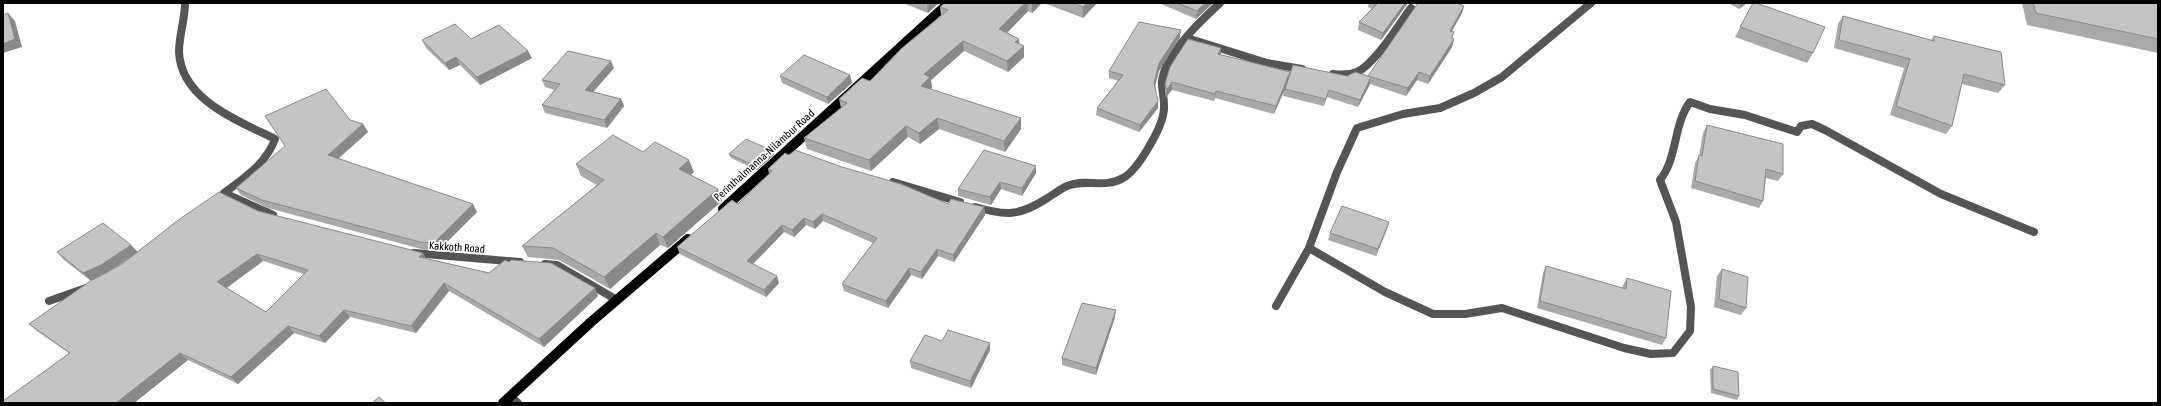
<svg xmlns="http://www.w3.org/2000/svg" width="2161" height="406" viewBox="0 0 2161 406" font-family="'Asap Condensed',sans-serif">
  <style>
    .lines { fill: none; stroke-linecap: round; stroke-linejoin: round }
    .minor { stroke: #555; stroke-width: 8 }
    .primary { stroke: #000; stroke-width: 10 }
    .wall { fill: #a9a9a9; fill-rule: evenodd }
    .shaded-wall { fill: #898989 }
    .building { fill: #c4c4c4; stroke: #898989; fill-rule: evenodd }
    .labels { text-anchor: middle; stroke-width: 3.5; stroke-linejoin: round; paint-order: stroke }
    .street-label { font-size: 11px; fill: #000; stroke: #fff }
  </style>
  <rect width="100%" height="100%" fill="#fff"/>
  <g class="lines">
    <!-- minor -->
    <path class="minor" d="M185 3C185 20 179 35 179 52 181 100 239 121 275 139 266 164 244 178 224 193L273 215
      M1591 3 1502 77 1474 93 1440 108 1403 114 1357 128 1337 172 1309 248 1385 292 1433 314H1465L1502 308 1624 348 1651 354 1673 353 1690 331 1691 307 1676 222 1660 180C1678 157 1673 125 1690 102L1710 109 1745 115 1797 132 1801 126 1812 124 1825 130 1941 194 2034 232
      M1187 38 1267 63 1302 69
      M1333 74C1341 75 1350 75 1357 72 1375 64 1399 24 1411 8
      M893 182 960 202
      M975 207C1006 216 1019 216 1046 199 1053 195 1060 189 1067 186 1085 178 1105 189 1123 178 1138 170 1163 127 1164 109 1165 91 1157 86 1167 65 1179 41 1201 21 1220 3
      M414 253 520 262
      M545 264 557 265 617 300
      M49 301 86 288
      M1276 306 1309 248
      M510 396 518 403"/>
    <!-- primary -->
    <path class="primary" d="M723 209 949 3
      M503 403 591 322 688 239"/>
  </g>
  <!-- wall -->
  <path class="wall" d="M903 3H939L928 13Z
    M945 3H1042L1032 13 1028 11 1007 33 1019 44 1024 46V57L1008 72 964 51 931 80 932 88 931 89 1021 129 1005 152 939 129 920 144 908 137 871 171 807 149 804 138 841 108 839 99 870 81 941 15 940 7Z
    M1044 3H1097L1083 18Z
    M1159 3H1213L1196 19Z
    M1369 3H1408L1381 40 1358 30 1359 22 1372 9 1368 7Z
    M1417 3H1457L1464 6 1462 13 1452 31 1454 32 1452 39H1454L1452 47 1428 84 1417 80 1406 96 1370 84 1358 107 1327 97 1324 106 1283 96 1284 90 1274 114 1215 98 1214 101 1172 90 1166 97 1165 91V84L1221 55 1290 72 1347 76H1368L1417 5Z
    M1728 3H1747L1739 9Z
    M1753 3 1813 53 1807 63 1735 37Z
    M2022 3H2158V53L2027 25Z
    M1843 16 1931 40 1934 36 2005 85 1998 93 1962 84 1952 126 1946 134 1890 115 1904 68 1834 48 1838 24Z
    M1180 37 1159 71 1155 86 1158 108 1139 132 1096 115 1097 108 1118 81 1109 78V71Z
    M471 39 532 58 480 85 460 65 449 70 426 48 422 40Z
    M614 68 593 92 621 99 624 106 607 128 545 113 542 105 555 90 545 87 542 80Z
    M850 75 852 83 828 104 782 83 780 76Z
    M350 120 363 124 368 132 338 159 477 212 438 251 425 250 268 208 241 195 236 188Z
    M1707 125 1783 174 1778 181 1766 178 1763 201 1759 208 1691 188 1695 163 1699 156 1703 133Z
    M643 152 694 172 691 175 722 201 668 248 660 245 610 289 559 260 528 257 522 246 597 185 581 176 576 164Z
    M729 154 774 155 757 170 731 158Z
    M789 155 842 167 948 204 984 207 985 215 954 262 938 256 922 279 911 275 888 308 844 291 842 284 873 243 823 221 815 229 806 225 794 237 784 232 753 264 779 283 766 297 680 254 677 247 738 204 769 174 768 169Z
    M1036 173 1022 196 1001 189 991 205 958 196V189Z
    M258 211 427 259 489 273 509 262 595 288 598 296 544 347 449 291 416 333 350 317 325 343 294 333 238 384 188 360 134 403H3L69 353 37 331 29 324 102 275 91 281 64 260 57 252H137ZM134 255 122 264 112 270ZM263 261 304 274 266 312 226 288Z
    M1389 222 1387 229 1376 256 1328 240 1330 233Z
    M1546 266 1622 288 1623 285 1627 278 1666 338 1662 345 1537 308 1543 273Z
    M1722 269 1746 308 1741 315 1714 307 1717 276Z
    M1115 317 1096 375 1062 365V358Z
    M990 350 971 388 911 368 910 361Z
    M1713 366 1739 396 1737 400 1711 393 1710 370Z"/>
  <!-- shaded-wall -->
  <path class="shaded-wall" d="M927 3H939L928 13Z
    M1025 3H1028V11L1000 40 999 29Z
    M1032 3H1042L1032 13Z
    M1087 3H1097L1083 18V7Z
    M1205 3H1213L1196 19 1197 11Z
    M1405 3H1408L1381 40 1383 33Z
    M1742 3H1747L1739 9Z
    M1464 6 1462 13 1448 38 1450 31Z
    M8 13 15 21 22 47 3 53V44Z
    M1181 30 1180 37 1159 71 1154 90V83L1159 63Z
    M1019 39 1020 50 1015 42Z
    M1454 39 1452 47 1428 84 1430 76Z
    M963 41 964 51 931 80 932 88 923 96 921 86 924 74Z
    M1024 46V57L1008 72 1007 61Z
    M1221 48V55L1218 54Z
    M528 51 532 58 480 85 477 77Z
    M456 57 460 65 449 70 445 63Z
    M611 61 614 68 588 98 585 90Z
    M1290 72 1289 80 1274 114 1276 106Z
    M1419 72 1417 80 1406 96 1408 88Z
    M850 75 852 83 828 104 827 97Z
    M1371 77 1370 84 1358 107 1360 100Z
    M1172 82V90L1166 97 1167 90Z
    M1216 91 1215 98 1214 101 1215 94Z
    M621 99 624 106 607 128 604 120Z
    M1158 101V108L1139 132 1140 125Z
    M937 118 939 129 920 144 919 133Z
    M1021 118V129L1005 152 1004 141Z
    M363 124 368 132 333 163 328 155Z
    M906 126 908 137 871 171 869 160Z
    M773 151 774 155 757 170 756 166Z
    M689 160 694 172 683 181 679 169Z
    M1036 166V173L1022 196V188Z
    M1000 182 1001 189 991 205 990 197Z
    M718 189 722 201 668 248 663 237Z
    M473 204 477 212 438 251 434 243Z
    M984 207 985 215 954 262 953 255Z
    M822 214 823 221 815 229 813 222Z
    M804 218 806 225 794 237 792 230Z
    M1389 222 1387 229 1376 256 1378 249Z
    M782 225 784 232 749 268 747 261Z
    M656 233 660 245 610 289 604 277Z
    M131 245 138 252 108 272 91 281 83 273Z
    M937 249 938 256 922 279 921 272Z
    M423 253 428 261 419 257Z
    M257 254 263 261 224 290 217 282Z
    M909 268 911 275 888 308 886 301Z
    M777 276 779 283 766 297 764 290Z
    M444 283 449 291 416 333 411 326Z
    M595 288 598 296 544 347 539 339Z
    M344 310 350 317 325 343 319 336Z
    M1116 310 1115 317 1096 375V368Z
    M288 326 294 333 238 384 231 377Z
    M990 343V350L971 388 970 381Z
    M180 353 188 360 134 403H116Z"/>
  <!-- building -->
  <path class="building" d="M945 3H1025L999 29 1019 39 1015 42 1024 46 1007 61 963 41 924 74 930 77 921 86 1021 118 1004 141 937 118 919 133 906 126 869 160 804 138 847 103 839 99 862 78 870 81 902 48 948 10 940 7Z
    M1072 3H1087L1083 7Z
    M1177 3H1205L1197 11Z
    M1378 3H1405L1383 33 1359 22Z
    M1418 3H1457L1464 6 1450 31 1454 32 1451 38 1454 39 1430 76 1419 72 1408 88 1368 76Z
    M1753 3H1756L1825 27 1813 53 1740 27Z
    M2033 3H2158V39L2036 13Z
    M8 13 15 39 3 44V15Z
    M1843 16 1934 41V36L2001 52 2005 85 1964 74 1952 126 1896 106 1910 59 1839 40Z
    M1139 22 1181 30 1159 63 1154 83 1158 101 1140 125 1097 108 1123 75 1109 71Z
    M455 24 471 39 499 25 528 51 477 77 456 57 445 63 422 40Z
    M1188 39 1221 48 1218 54 1290 72 1276 106 1216 91 1215 94 1172 82 1167 90 1165 84 1170 67Z
    M568 51 611 61 585 90 621 99 604 120 542 105 560 84 542 80Z
    M804 55 850 75 827 97 780 76Z
    M1293 65 1347 76 1355 72 1371 77 1360 100 1329 90 1326 99 1285 89Z
    M326 89 350 120 363 124 328 155 473 204 434 243 420 242 262 200 236 188 285 146 265 116Z
    M1707 125 1783 144V174L1766 169 1763 201 1695 181 1699 155 1702 156Z
    M613 135 643 152 655 142 689 160 679 169 718 189 663 237 656 233 604 277 553 248 522 246 604 180 576 164Z
    M746 139 773 151 756 166 729 154Z
    M795 150 842 167 901 184 948 204 951 199 984 207 953 255 937 249 921 272 909 268 886 301 842 284 877 238 822 214 813 222 804 218 792 230 782 225 747 261 777 276 764 290 677 247 732 200 738 204 772 171 768 169 785 153 789 155Z
    M984 150 1036 166 1022 188 1000 182 990 197 958 189Z
    M219 192 258 211 423 253 419 257 489 273 505 260 509 262 511 260 551 263 595 288 539 339 444 283 411 326 344 310 319 336 288 326 231 377 180 353 116 403H3V401L70 353 29 324 89 282 122 264 177 221ZM257 254 308 270 266 312 217 282Z
    M1342 206 1389 222 1378 249 1330 233Z
    M103 223 131 245 101 265 83 273 57 252Z
    M1546 266 1626 289 1627 278 1671 291 1666 338 1540 301Z
    M1722 269 1748 277 1746 308 1719 299Z
    M1082 303 1116 310 1096 368 1062 358Z
    M948 330 990 343 970 381 910 361 925 335 942 341Z
    M1713 366 1738 372 1739 396 1713 389Z
    M379 397 386 403H372Z"/>
  <g class="labels">
    <!-- street labels -->
    <g class="street-label">
      <text transform="translate(764 155) rotate(-42)" y="4">Perinthalmanna-Nilambur Road</text>
      <text transform="translate(457 247) rotate(4)" y="4">Kakkoth Road</text>
    </g>
  </g>
  <!-- border -->
  <rect width="2161" height="406" fill="none" stroke="#000000" stroke-width="8"/>
</svg>
